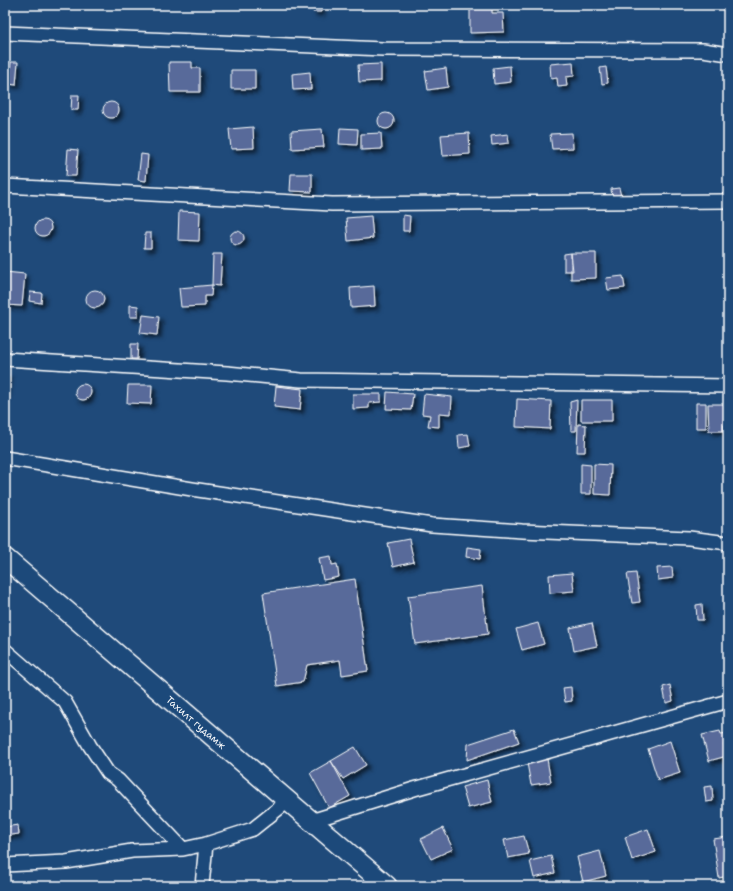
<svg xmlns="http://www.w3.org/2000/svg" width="733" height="891" viewBox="0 0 733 891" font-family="'Shantell Sans',sans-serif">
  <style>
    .building { fill: #586b9a; stroke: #fff; filter: url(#shadow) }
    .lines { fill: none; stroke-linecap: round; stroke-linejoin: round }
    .street-casing { stroke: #fff; stroke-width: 16 }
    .secondary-casing { stroke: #fff; stroke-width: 22 }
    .street { stroke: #1f4a7a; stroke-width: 13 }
    .secondary { stroke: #1f4a7a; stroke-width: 19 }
    .labels { text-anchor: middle; stroke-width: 3; stroke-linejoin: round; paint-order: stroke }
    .street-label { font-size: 10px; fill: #fff; stroke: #1f4a7a }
  </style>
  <defs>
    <filter id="shadow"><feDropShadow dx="3.5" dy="3.5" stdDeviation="2" flood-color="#0009"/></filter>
  </defs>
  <rect width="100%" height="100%" fill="#1f4a7a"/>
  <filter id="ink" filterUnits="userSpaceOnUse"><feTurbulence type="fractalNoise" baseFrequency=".025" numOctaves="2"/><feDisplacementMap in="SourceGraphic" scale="8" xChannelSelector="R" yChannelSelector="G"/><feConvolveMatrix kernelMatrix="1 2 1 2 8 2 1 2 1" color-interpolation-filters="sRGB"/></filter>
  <g filter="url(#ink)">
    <!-- building -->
    <path class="building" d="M313 5H321V12H313Z
      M470 5H492V13H503L504 32 470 33Z
      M11 62H18L16 85 8 84Z
      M169 62H192V68H200V92H170Z
      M573 62 574 76 566 77 567 86 558 87 557 78 551 79 550 64Z
      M381 64V81L359 82 358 65Z
      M510 66 511 82 494 84 493 68Z
      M606 67 608 83 602 84 600 68Z
      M446 68 448 87 428 90 425 71Z
      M231 70H255V89H231Z
      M310 72 311 89 293 90 292 74Z
      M72 95H79L78 110H71Z
      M103 110a8 8 0 1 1 16 0a8 8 0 1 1-16 0Z
      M378 121a8 8 0 1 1 16 0a8 8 0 1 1-16 0Z
      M253 127 254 148 231 149 229 129Z
      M340 128 358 129 357 145 339 144Z
      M322 129 324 147 292 149 291 131Z
      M381 133 382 149 361 150V134Z
      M469 133 470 154 443 156 441 135Z
      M572 133 573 148 552 149 550 134Z
      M508 134 509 143 492 145 491 136Z
      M68 149 78 150 76 176H66Z
      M141 154 148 155 146 181 138 180Z
      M291 174H312V192L290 191Z
      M619 188 621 196 612 197 611 189Z
      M179 211 200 212 199 241 178 240Z
      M403 215 410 216 409 231H403Z
      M371 216 373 238 348 241 346 218Z
      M35 228a8 8 0 1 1 16 0a8 8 0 1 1-16 0Z
      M230 238a7 7 0 1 1 14 0a7 7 0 1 1-14 0Z
      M145 233H151V248H144Z
      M571 253 573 271H564V254Z
      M571 253H596V278L571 279Z
      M213 254H222L220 286 212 285Z
      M5 272 25 274 22 306 5 305Z
      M623 276 625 288 608 290 606 278Z
      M212 285 211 296H205V306L181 307 179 288Z
      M374 286 375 306 351 308 350 288Z
      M86 299a9 9 0 1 1 18 0a9 9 0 1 1-18 0Z
      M30 292 42 293 41 303 29 301Z
      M130 305 138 306V317H130Z
      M143 315 159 317 157 335 140 333Z
      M131 344H138L137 359H131Z
      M5 374H8L5 397Z
      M75 392a8 8 0 1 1 16 0a8 8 0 1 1-16 0Z
      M128 385H152L151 404 127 403Z
      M276 386 302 389 300 410 274 407Z
      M387 392 413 394 411 410 386 409Z
      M353 394H381V402L369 403V408L353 409Z
      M424 394 452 397 451 414 439 413V427L428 426 430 415 422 414Z
      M517 399 551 401 550 429 516 427Z
      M577 400 576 431H571L570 402Z
      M581 400H612V421H581Z
      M696 403H706V428H696Z
      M708 404H728V424L724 425V431H709Z
      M578 424 586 425 585 452H577Z
      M468 434 470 446 459 448 458 435Z
      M581 464 591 465V494H581Z
      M594 464 611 465 610 495 594 494Z
      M409 539 414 562 393 567 388 543Z
      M467 547 481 549 480 559 466 557Z
      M331 556 332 565 337 564 339 577 323 580 319 558Z
      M672 567 673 578 658 580 657 568Z
      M572 573 574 591 550 593 549 575Z
      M636 573 640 602 632 603 627 574Z
      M355 579 368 671 342 675 340 660 307 665 303 682 277 686 263 593Z
      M482 586 488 634 415 644 408 596Z
      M702 604 703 620H697L696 605Z
      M538 623 544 644 522 650 516 629Z
      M592 623 597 646 574 651 570 628Z
      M670 685 673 701 666 703 663 687Z
      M571 687 572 701 565 702 563 688Z
      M514 729 519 742 467 760 468 744Z
      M720 731 721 734 728 733V743L724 744 727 756 709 761 702 735Z
      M670 741 680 773 658 780 648 749Z
      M355 747 366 765 343 779 331 761Z
      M547 759 551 782 531 785 527 763Z
      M331 761 350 796 329 808 310 773Z
      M487 780 492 802 468 808 462 787Z
      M712 786 713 801 706 802 704 787Z
      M18 825 19 834 5 836V827Z
      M443 828 453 849 431 859 421 839Z
      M648 829 656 852 632 860 625 837Z
      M524 836 529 854 508 858 504 840Z
      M728 837V876L719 878 713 839Z
      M600 851 606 876 583 882 577 857Z
      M551 856 555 873 534 878 530 861Z
      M728 881V886H721V882Z"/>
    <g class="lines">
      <!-- street casing -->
      <g class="street-casing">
        <path id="street" d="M5 33 383 49 703 50 728 54
          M5 186 332 204 728 201
          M5 359 227 373 301 380 728 386
          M5 458 198 490 432 525 522 531 689 538 728 543
          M5 650 65 702 90 746 108 773 118 780 183 849
          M311 821 414 789 728 701
          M5 865 66 862 132 851 183 849 206 844 253 829 288 801
          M202 886 206 844"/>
      </g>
      <!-- secondary casing -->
      <g class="secondary-casing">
        <g id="secondary">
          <path id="s1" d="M5 558 387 886"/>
        </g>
      </g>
      <!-- street -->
      <use href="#street" class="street"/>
      <!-- secondary -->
      <use href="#secondary" class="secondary"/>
    </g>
  </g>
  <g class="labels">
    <!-- street labels -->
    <g class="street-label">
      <text dy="4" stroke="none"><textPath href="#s1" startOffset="252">Тахилт гудамж</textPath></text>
    </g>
  </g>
  <!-- margin -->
  <rect width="733" height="891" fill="none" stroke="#1f4a7a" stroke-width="20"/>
  <rect x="10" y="10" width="713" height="871" fill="none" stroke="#fff" stroke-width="1.5" filter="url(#ink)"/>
</svg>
